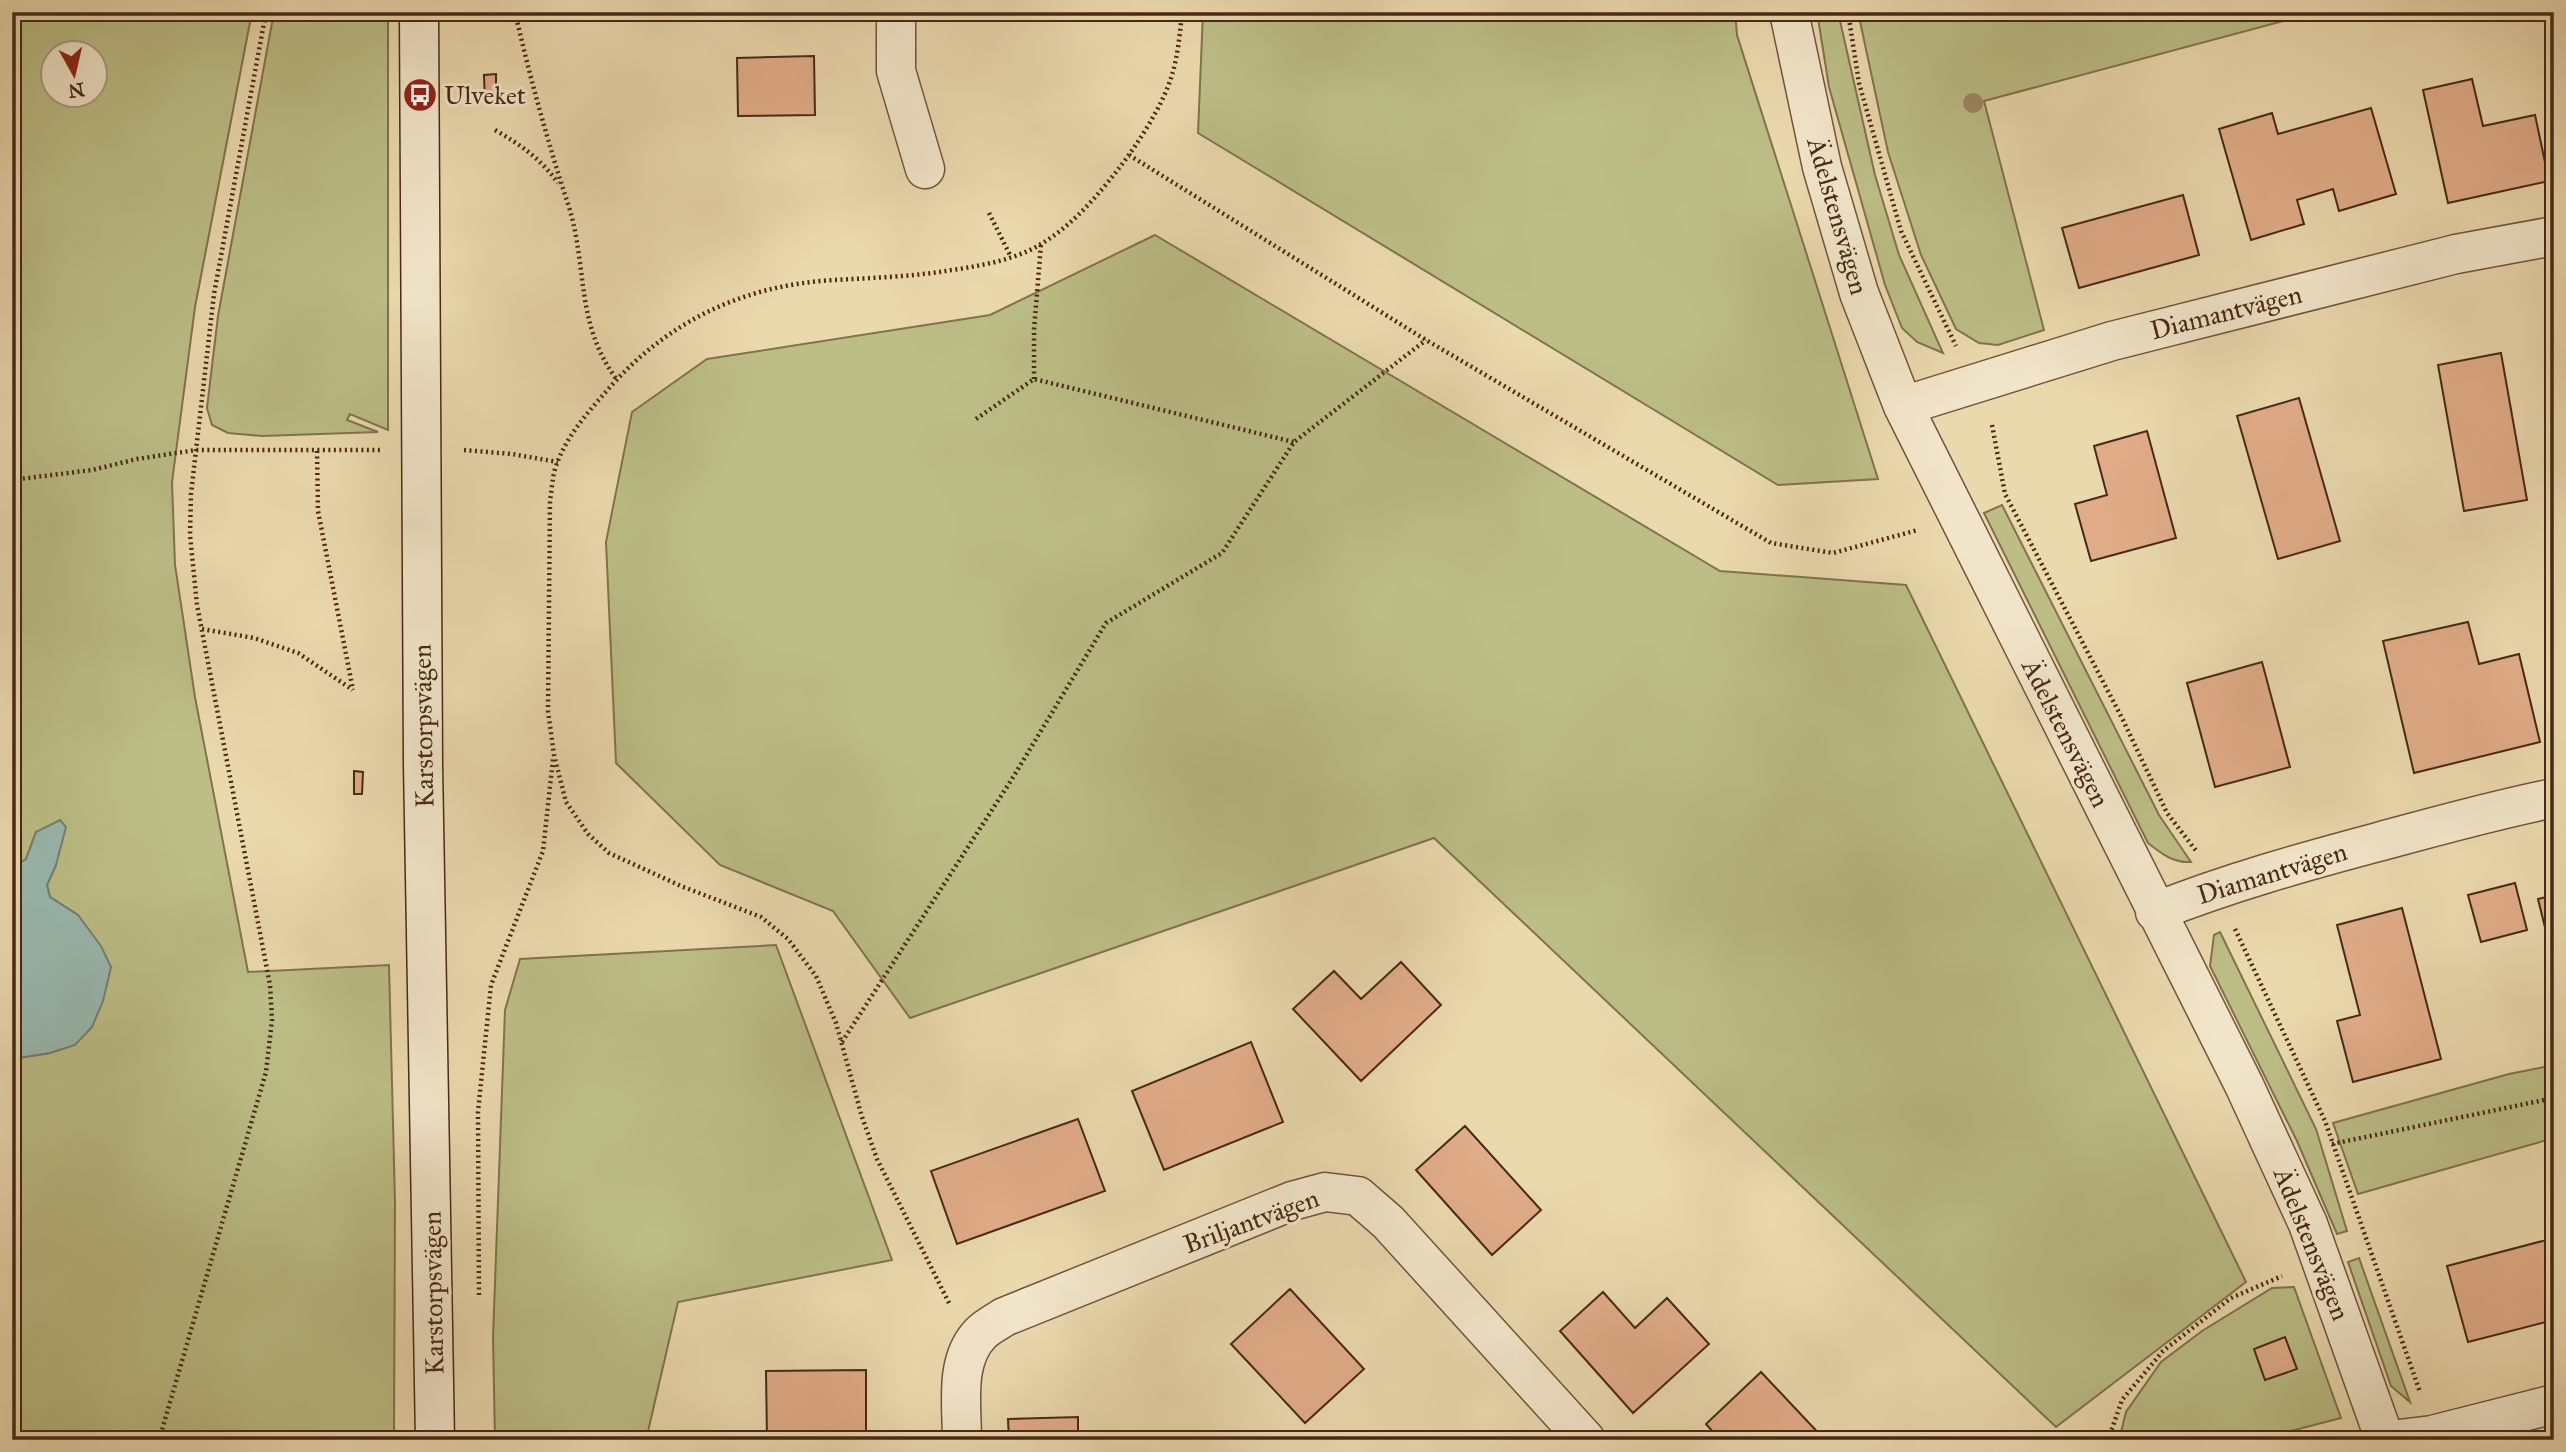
<svg xmlns="http://www.w3.org/2000/svg" width="2566" height="1452" viewBox="0 0 2566 1452" font-family="'IM FELL Great Primer',serif">
  <style>
    .green { fill: #bcbe86; stroke: #82734e; stroke-width: 2; fill-rule: evenodd }
    .water { fill: #99b9b0; stroke: #797f73; stroke-width: 2 }
    .building { fill: #e1ad89; stroke: #492817; stroke-width: 2 }
    .lines { fill: none; stroke-linecap: round; stroke-linejoin: round }
    .street-casing { stroke: #72543d; stroke-width: 41 }
    .secondary-casing { stroke: #492817; stroke-width: 41 }
    .path { stroke: #492817; stroke-width: 4.5; stroke-dasharray: 2 3.5; stroke-linecap: butt }
    .street { stroke: #f2e6ca; stroke-width: 38 }
    .secondary { stroke: #f2e6ca; stroke-width: 38 }
    .tree { fill: #9f8867 }
    .labels { text-anchor: middle; stroke-width: 6; stroke-linejoin: round; paint-order: stroke }
    .poi-label { font-size: 26px; fill: #492817; stroke: #f2e6ca; text-anchor: start }
    .street-label { font-size: 26px; fill: #492817; stroke: #f2e6ca }
  </style>
  <rect width="100%" height="100%" fill="#ebd9ae"/>
  <filter id="stains"><feTurbulence type="fractalNoise" baseFrequency=".00286" numOctaves="4"/><feColorMatrix values="0 0 0 0 .2 0 0 0 0 .09 0 0 0 0 .02 0 0 0 .5 -.17"/></filter>
  <radialGradient id="worn" r=".72"><stop offset=".6" stop-color="#630" stop-opacity="0"/><stop offset="1" stop-color="#630" stop-opacity=".3"/></radialGradient>
  <!-- green -->
  <path class="green" d="M12 12H252L195 307 172 482 175 565 195 697 248 972 389 965 395 1202 394 1440H12V1059L50 1053 75 1044 92 1027 78 915 50 897 47 885 56 865 36 832 26 859 12 868ZM52 52H94V94H52Z
    M274 12H388V430L350 414 347 420 378 432 262 436 228 433 212 425 207 408 218 316Z
    M1203 12H1735L1737 35 1878 479 1778 485 1198 133Z
    M1817 12H1838L1875 175 1899 255 1943 353 1917 342 1902 328 1885 285 1829 87Z
    M1858 12H2317L1984 101 2044 330 1998 345 1979 343 1956 329 1921 255 1888 152Z
    M1155 235 1720 571 1906 585 2246 1282 2056 1427 1434 838 910 1018 833 911 720 865 616 763 606 542 632 412 707 359 990 315Z
    M2002 505 2159 815 2191 862C2173 863 2162 854 2148 843L1984 513Z
    M2220 932 2316 1129 2347 1231 2337 1234 2297 1141 2210 966 2214 935Z
    M776 945 892 1260 678 1302 646 1440H495L493 1337 505 1010 520 959Z
    M2554 1065V1138L2358 1194 2333 1123 2509 1074Z
    M2359 1258 2410 1402 2391 1386 2348 1262Z
    M2294 1287 2341 1418 2256 1440H2119L2126 1412 2161 1362 2202 1331 2272 1288Z"/>
  <!-- water -->
  <path class="water" d="M60 820 66 827 56 865 47 885 50 897 78 915 101 946 111 967 103 1001 92 1027 75 1045 50 1053 12 1059V868L26 859 36 832Z"/>
  <!-- building -->
  <path class="building" d="M975 12H1053V17L976 20Z
    M814 56 815 115 738 116 737 58Z
    M496 74V103H485L484 75Z
    M2472 79 2483 126 2535 115 2549 181 2448 203 2423 90Z
    M2371 108 2396 194 2339 211 2333 189 2297 200 2304 224 2251 240 2219 129 2272 113 2278 134Z
    M2183 195 2199 255 2079 288 2062 228Z
    M2501 353 2527 500 2464 511 2438 365Z
    M2299 398 2340 541 2278 559 2237 416Z
    M2147 431 2176 538 2091 561 2075 504 2107 495 2094 446Z
    M2468 622 2479 664 2519 654 2540 742 2414 773 2383 641Z
    M2262 662 2290 767 2215 787 2187 683Z
    M354 771 363 772 362 794H354Z
    M2515 883 2527 930 2481 942 2468 895Z
    M2554 895V964L2538 899Z
    M2402 908 2441 1059 2353 1082 2337 1021 2360 1015 2337 925Z
    M1401 962 1441 1005 1361 1081 1293 1009 1334 971 1361 999Z
    M1251 1042 1283 1122 1164 1170 1132 1091Z
    M1078 1119 1105 1191 957 1244 931 1171Z
    M1465 1126 1541 1210 1492 1255 1416 1170Z
    M2554 1238V1320L2468 1342 2447 1266Z
    M1290 1289 1364 1369 1305 1423 1231 1344Z
    M1603 1292 1635 1328 1667 1298 1709 1344 1633 1413 1560 1331Z
    M2285 1337 2297 1369 2265 1380 2254 1349Z
    M866 1370V1439H767L766 1371Z
    M1761 1372 1825 1440H1720L1706 1424Z
    M1078 1417V1440H1009L1008 1419Z"/>
  <g class="lines">
    <!-- street casing -->
    <g class="street-casing">
      <path id="street" d="M896 12V71L925 169
        M1789 12 1822 167 1859 293 1903 406 2244 1085 2308 1224 2385 1440
        M1903 406 2112 341 2456 254 2554 236
        M2155 912C2228 883 2303 862 2378 842 2437 826 2494 810 2554 798
        M962 1440C962 1405 954 1360 981 1333 988 1326 997 1322 1004 1317L1292 1201 1325 1192 1358 1196 1388 1222 1586 1440
        M2391 1440 2432 1435 2554 1404"/>
    </g>
    <!-- secondary casing -->
    <g class="secondary-casing">
      <path id="secondary" d="M419 12 423 764 435 1440"/>
    </g>
    <!-- path -->
    <path class="path" d="M515 12C530 78 548 143 569 207 588 270 575 323 617 380
      M1848 12 1859 83 1901 231 1956 346
      M495 130C521 145 541 159 558 183
      M1129 155 1426 340 1771 543 1833 553 1918 530
      M989 213 1011 257
      M1034 379V330L1041 244
      M976 419 1034 379 1294 442
      M1992 425 2005 494 2123 720 2167 813 2197 852
      M464 450 512 454 558 462
      M317 451 318 511 353 690
      M12 480 92 470 137 459 196 450H380
      M202 629 254 638 298 653 353 690
      M2235 929 2325 1121 2420 1392
      M842 1042 1012 779 1106 623 1222 553 1294 442 1426 340
      M2332 1144 2554 1098
      M479 1295 478 1112 491 985 543 851 553 759
      M949 1303 877 1159 862 1117 836 1023 816 976 788 939 761 917 681 886 609 853 588 834 566 802 554 755 548 711 550 500C552 490 552 479 555 469 565 437 589 411 611 386 670 320 745 285 834 280 869 278 904 277 939 272 972 267 1012 262 1041 244 1072 226 1098 195 1120 167 1139 142 1163 105 1172 75 1178 55 1180 33 1182 12
      M159 1440 266 1072 272 1020 270 985 197 605 190 535 191 494 214 294 266 12
      M2108 1440 2122 1400 2163 1351 2231 1298 2282 1276"/>
    <!-- street -->
    <use href="#street" class="street"/>
    <!-- secondary -->
    <use href="#secondary" class="secondary"/>
  </g>
  <!-- trees -->
  <circle class="tree" cx="1973" cy="103" r="10"/>
  <!-- icons -->
  <defs>
    <g id="bus-disc" transform="scale(1.75)"><circle r="9.5" fill="#8f2418" stroke="#f2e6ca"/><path d="M-5-6H5V4H4V6H2V4H-2V6H-4V4H-5ZM-3.5-4V0h7V-4ZM-3.5 1.2v1.5H-2V1.2ZM2 1.2v1.5H3.5V1.2Z" fill="#fff"/></g>
  </defs>
  <g fill-rule="evenodd">
    <use href="#bus-disc" x="420" y="95"/>
  </g>
  <g class="labels">
    <!-- poi labels -->
    <g class="poi-label">
      <text x="444" y="104">Ulveket</text>
    </g>
    <!-- street labels -->
    <g class="street-label">
      <text transform="translate(1838 216) rotate(74)" y="9">Ädelstensvägen</text>
      <text transform="translate(2226 312) rotate(-14)" y="9">Diamantvägen</text>
      <text transform="translate(423 726) rotate(-91)" y="9">Karstorpsvägen</text>
      <text transform="translate(2066 733) rotate(63)" y="9">Ädelstensvägen</text>
      <text transform="translate(2272 873) rotate(-17)" y="9">Diamantvägen</text>
      <text transform="translate(1251 1221) rotate(-20)" y="9">Briljantvägen</text>
      <text transform="translate(2312 1244) rotate(68)" y="9">Ädelstensvägen</text>
      <text transform="translate(433 1293) rotate(-91)" y="9">Karstorpsvägen</text>
    </g>
  </g>
  <!-- margin -->
  <rect width="2566" height="1452" fill="none" stroke="#ebd9ae" stroke-width="42"/>
  <rect x="14" y="14" width="2538" height="1424" fill="none" stroke="#492817" stroke-width="3.5"/>
  <rect x="21" y="21" width="2524" height="1410" fill="none" stroke="#492817" stroke-width="2"/>
  <!-- north arrow -->
  <g transform="translate(74 74) rotate(172)"><circle r="33" fill="#f2e6ca" stroke="#ae9a82" stroke-width="2"/>
  <path d="M0-5L12 26L0 18L-12 26Z" fill="#8f2418"/>
  <text y="-10" font-size="19" font-weight="bold" text-anchor="middle" fill="#492817">N</text>
  </g>
  <rect width="100%" height="100%" filter="url(#stains)"/>
  <rect width="100%" height="100%" fill="url(#worn)"/>
</svg>
